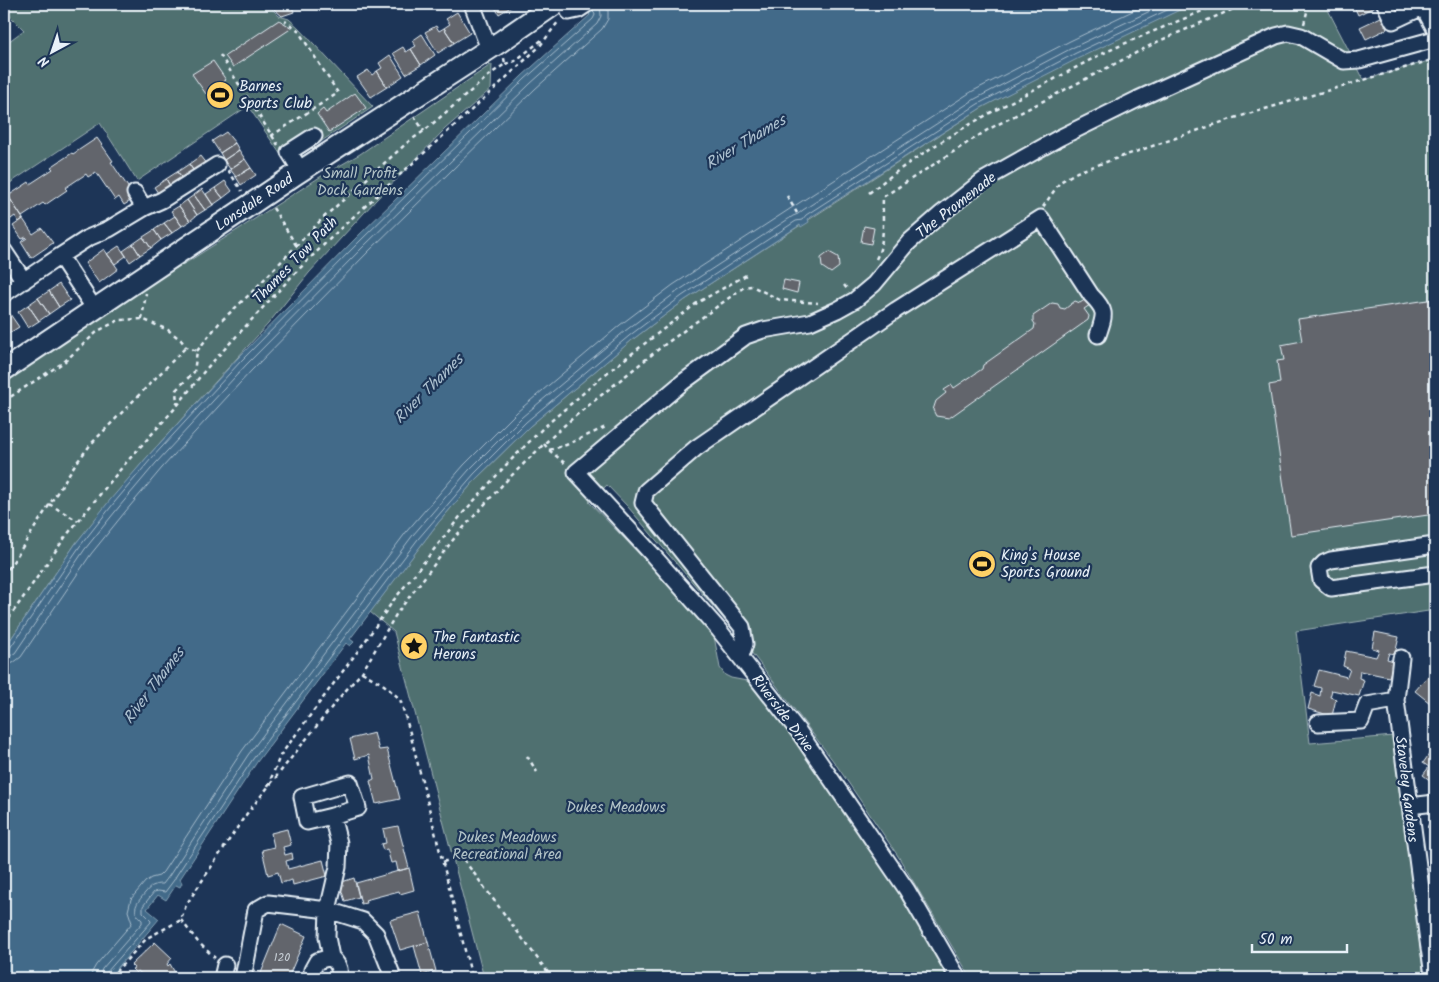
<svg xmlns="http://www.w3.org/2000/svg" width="1439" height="982" viewBox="0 0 1439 982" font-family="Kalam,sans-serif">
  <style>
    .green { fill: #507070; stroke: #9cb0b4 }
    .water { fill: #426b89; stroke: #84a1b5 }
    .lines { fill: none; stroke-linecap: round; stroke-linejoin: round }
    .shore { stroke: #a6bbcc; stroke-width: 1 }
    .building { fill: #62656c; stroke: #e8f1f8 }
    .minor-casing { stroke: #e8f1f8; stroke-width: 19 }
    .major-casing { stroke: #e8f1f8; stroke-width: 24 }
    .path { stroke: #e8f1f8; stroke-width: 2.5; stroke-dasharray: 4 4; stroke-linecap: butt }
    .minor { stroke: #1d3557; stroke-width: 15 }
    .major { stroke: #1d3557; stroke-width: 20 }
    .labels { text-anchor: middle; stroke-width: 4.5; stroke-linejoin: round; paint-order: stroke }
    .number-label { font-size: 12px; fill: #c6ced5 }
    .poi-label { font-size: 15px; fill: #e8f1f8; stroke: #1d3557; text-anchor: start }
    .park-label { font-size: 15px; fill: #b3c4c8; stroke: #1d3557 }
    .street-label { font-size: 15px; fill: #e8f1f8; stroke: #1d3557 }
    .water-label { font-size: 16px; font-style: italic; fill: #aec2d1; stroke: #1d3557 }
  </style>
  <rect width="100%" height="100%" fill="#1d3557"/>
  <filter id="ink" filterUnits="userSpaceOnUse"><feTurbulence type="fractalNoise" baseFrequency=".02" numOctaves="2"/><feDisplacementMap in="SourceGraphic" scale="10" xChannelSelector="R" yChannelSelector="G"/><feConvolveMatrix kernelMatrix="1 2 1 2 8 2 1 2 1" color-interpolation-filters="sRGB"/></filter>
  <g filter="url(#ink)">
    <!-- green -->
    <path class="green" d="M4 4H267L279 16 289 19 299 28 373 107 287 164 248 106 137 181 100 123 4 187V45L24 30 4 10Z
      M1192 4H1325L1364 80 1435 59V610L1296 631 1310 743 1394 736 1424 978H971L898 856 837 766 745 644 628 507 607 485 589 502 681 597 714 636 720 668 725 675 731 678 752 682 827 784 902 895 950 978H484L394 632 370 612 438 523 477 478 530 426 632 340 685 300 981 108 1082 55Z
      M492 64 491 89 445 129 375 201 309 273 268 324 148 456 76 543 4 649V381L155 280 189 261 320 177 360 154Z"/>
    <!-- water -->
    <path class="water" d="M591 4H1192L1079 58 981 108 808 219 809 222 801 227 800 225 685 300 632 340 530 426 477 478 438 523 350 639 354 642 350 646 346 643 257 762 180 879 182 883 180 887 176 885 166 900 158 895 147 909 159 919 109 978H4V649L76 543 110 500 148 456 238 358 356 238 522 76 590 15 585 9Z"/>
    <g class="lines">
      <!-- shore -->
      <path class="shore" d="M4 651H8L10 648 80 546 114 503 151 459 241 361 360 241 525 79 593 19 595 15 593 10
        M4 657 10 656 15 653 85 549 119 507 156 463 246 365 364 246 530 84 597 24 601 16 600 4
        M4 665 13 663 21 657 91 554 125 512 162 468 251 371 369 251 535 89 602 29 608 19V4
        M91 978 92 972 96 965 132 923 128 911 131 899 145 882 151 878 159 876 163 872 242 751 407 531 464 465 517 412 620 325 673 285 799 203 971 92 1070 41 1147 4
        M99 978 102 969 142 923V920C130 910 137 903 145 893 148 890 150 886 155 885 157 884 160 884 163 884L169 876 248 755 413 535 469 470 522 417 625 331 678 291 793 216 798 214 803 210 975 99 1074 47 1165 4
        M105 978 106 973 151 922 150 919 143 912V906L154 892 158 891 165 892 174 880 176 876 253 759 418 539 474 474 526 422 629 336 682 296 796 221 802 220 806 215 978 104 1076 53 1180 4"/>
    </g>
    <!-- building -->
    <path class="building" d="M270 4H291L294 12 282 16 274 9Z
      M497 4H516L499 14 494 6Z
      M1353 4H1375L1376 6 1358 15Z
      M457 12 470 33 454 43 444 28 450 24 446 19Z
      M1381 17 1387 29 1366 39 1360 27Z
      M279 20 292 28 233 67 225 56Z
      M436 26 439 31 444 28 454 43 438 53 425 32Z
      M422 34 435 55 421 65 411 49 416 46 412 41Z
      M403 47 406 52 411 49 421 65 406 74 393 53Z
      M390 55 403 76 387 87 377 71 382 68 379 63Z
      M213 61 226 80 206 94 192 74Z
      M368 70 372 75 377 71 387 87 371 97 357 77Z
      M355 93 366 108 329 132 317 114 323 109 326 113Z
      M226 132 235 143 220 153 212 141Z
      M97 138 113 161 111 162 130 190 127 192 132 200 124 205 119 197 115 200 96 172 88 177 86 174 65 188 67 190 45 205 43 203 22 217 8 196 29 182 30 184 53 169 51 167 72 153 73 154Z
      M235 143 239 150 224 160 220 153Z
      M239 150 245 159 230 169 224 160Z
      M200 156 207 165 195 173 189 164Z
      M245 159 251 168 236 177 230 169Z
      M189 164 195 173 184 181 177 172Z
      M251 168 256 175 241 185 236 177Z
      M177 172 184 181 172 189 166 179Z
      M166 179 172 189 160 196 154 187Z
      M225 181 232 191 223 198 215 188Z
      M215 188 223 198 213 205 206 194Z
      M202 189 213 205 205 210 194 195Z
      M194 195 205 210 197 215 187 200Z
      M9 197 23 219 19 222 15 216 4 224V200Z
      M187 200 197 215 190 221 179 206Z
      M179 206 190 221 182 226 171 211Z
      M175 216 182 226 172 233 164 223Z
      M23 219 33 234 42 228 53 243 31 258 21 242 27 238 26 237 22 239 13 226Z
      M164 223 172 233 161 240 154 230Z
      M864 226 874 228 871 244 861 242Z
      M154 230 161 240 151 248 143 237Z
      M143 237 151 248 140 255 133 244Z
      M133 244 140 255 130 262 123 251Z
      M119 246 126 256 115 264 107 254Z
      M104 249 118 269 99 283 85 263Z
      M829 252 838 257 839 267 831 273 822 267 821 258Z
      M784 280 799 283 797 293 782 289Z
      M59 284 70 300 59 307 49 291Z
      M49 291 59 307 49 314 38 298Z
      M38 298 49 314 39 321 28 305Z
      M1086 299 1090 305 1084 309 1089 316 1088 320 949 418 936 416 933 410 936 401 946 393 944 390 952 385 954 388 982 369 983 365 1034 329 1035 324 1033 321V316L1052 303 1058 304 1060 308 1065 309 1075 301 1080 303Z
      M1435 299V514L1291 535 1269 385 1280 383 1277 361 1284 360 1281 345 1302 341 1298 319Z
      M28 305 39 321 28 328 18 312Z
      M10 314 19 327 8 334 4 327V318Z
      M1375 632 1399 637 1395 654 1389 653 1387 659 1394 661 1389 677 1360 671 1359 678 1364 680 1359 696 1332 690 1330 697 1336 699 1332 716 1308 709 1312 693 1320 696 1321 688 1314 686 1319 670 1347 677 1350 669 1343 666 1346 651 1376 657 1379 650 1372 648Z
      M1435 650V666L1428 660Z
      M1428 676 1435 682V707L1415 691Z
      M374 733 379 750 387 749 400 799 376 804 370 781 374 779 369 755 355 759 350 739Z
      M1435 746V784L1423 775 1429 767 1423 763Z
      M398 826 409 868 398 871 396 862 391 863 387 849 383 850 381 844 386 843 383 829Z
      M287 829 291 845 283 847 285 855 292 853 293 859 286 861 288 869 323 860 327 876 293 885 292 880 281 883 278 872 268 875 262 850 274 847 271 833Z
      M409 868 414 890 400 894 399 891 365 900 366 903 361 904 356 883Z
      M354 878 359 897 345 901 339 883Z
      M420 912 428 942 400 950 390 920Z
      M281 924 306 936 288 978H259Z
      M155 942 172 958 167 964 168 966 170 964 178 978H146L138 971 136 973 132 969 134 968 131 965Z
      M428 942 436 971 422 975 414 946Z"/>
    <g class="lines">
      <!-- minor casing -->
      <g class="minor-casing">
        <path id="minor" d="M472 4 489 49
          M1385 4 1393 21 1423 7 1435 29
          M569 12 578 10 587 4
          M301 171 289 152 314 136
          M144 208 162 200 217 165
          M4 251 24 281
          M4 294 60 256
          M94 308 60 256 88 238 109 229 144 208 135 193
          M1435 545 1331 560 1324 563 1319 568 1321 580 1331 588 1435 574
          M741 656 745 644 742 627 643 503 646 491 696 448 896 310 1041 218 1091 295C1107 311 1105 314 1098 335
          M1401 658 1396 700 1428 941 1433 975 1435 977
          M1318 723 1361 721 1367 705 1396 700
          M1409 803 1418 805 1435 803
          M331 957 327 937 328 910 338 867 339 843 332 816 307 822 302 797 350 783 358 808 332 816
          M331 957C337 963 341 968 339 978
          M222 978 225 965
          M243 978 256 910 268 903 328 910 363 921 376 934 391 972
          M315 978 312 970 317 961 331 957
          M958 978 907 890 799 732 719 630 650 552 576 472 683 382 746 336 763 330 810 322 837 310 855 300 874 284 909 242 941 214 984 180 1059 138 1138 99 1276 36 1288 33 1301 36 1344 61 1359 60 1435 39"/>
      </g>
      <!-- major casing -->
      <g class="major-casing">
        <path id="major" d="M4 370 296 174 500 42 555 4"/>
      </g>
      <!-- path -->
      <path class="path" d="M1304 24 1307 12V4
        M220 55 278 145
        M505 64 515 61 543 39
        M414 116 424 131
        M271 136 338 93 297 29 285 21
        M228 170 242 191
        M869 193C924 148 986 114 1049 82 1072 70 1094 57 1117 47 1150 32 1185 19 1218 4
        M787 196 797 213
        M1043 207 1060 182 1077 172 1231 119 1435 59
        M273 208 296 245
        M876 259C886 240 882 218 883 197L989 129 1159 41 1245 4
        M844 285 848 290
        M142 319 146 293
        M197 351 220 322 250 294 323 218 408 142 424 131 492 73 505 64 504 58
        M4 401 64 362 98 331 119 320 142 319 168 330 181 340 186 347 197 351 194 372 176 390 177 404
        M544 444 549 450 567 465
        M549 450 566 445 608 426
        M49 504 78 521
        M4 576 74 466 91 444 186 347
        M4 625 66 536 124 465 177 406 206 369 295 273 341 228 465 116 540 46 558 22
        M362 672 384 685 400 699 409 729 472 978
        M527 756 537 772
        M268 786 280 756 366 640 393 601 463 513 506 465 543 428 603 376 697 303 748 274
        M1428 828 1432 817
        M443 862 461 856 552 978
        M181 920 198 942 215 958
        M110 978 147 938 181 920 186 905 245 816 339 698 362 672 397 613 456 536 504 483 544 444 568 422 660 348 744 287 752 286 780 300 818 303"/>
      <!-- minor -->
      <use href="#minor" class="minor"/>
      <!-- major -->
      <use href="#major" class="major"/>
    </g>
  </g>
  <!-- icons -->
  <defs>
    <g id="stadium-disc" transform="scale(1.4375)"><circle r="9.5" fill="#ffd166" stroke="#1d3557"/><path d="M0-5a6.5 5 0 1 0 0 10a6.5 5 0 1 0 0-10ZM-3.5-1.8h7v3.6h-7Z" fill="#111"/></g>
    <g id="sight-disc" transform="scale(1.4375)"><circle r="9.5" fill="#ffd166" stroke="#1d3557"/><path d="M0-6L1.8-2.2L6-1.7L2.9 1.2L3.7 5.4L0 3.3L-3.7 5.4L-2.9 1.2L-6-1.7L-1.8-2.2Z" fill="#111"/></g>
  </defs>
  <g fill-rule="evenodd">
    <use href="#stadium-disc" x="220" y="95"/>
    <use href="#stadium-disc" x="982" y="564"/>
    <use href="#sight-disc" x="414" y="646"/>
  </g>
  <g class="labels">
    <!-- number labels -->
    <g class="number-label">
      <text x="282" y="961">120</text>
    </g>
    <!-- poi labels -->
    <g class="poi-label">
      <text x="239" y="91">Barnes<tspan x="239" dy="17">Sports Club</tspan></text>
      <text x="1001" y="560">King's House<tspan x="1001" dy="17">Sports Ground</tspan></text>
      <text x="433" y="642">The Fantastic<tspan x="433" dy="17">Herons</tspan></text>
    </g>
    <!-- park labels -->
    <g class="park-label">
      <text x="360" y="178">Small Profit<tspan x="360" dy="17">Dock Gardens</tspan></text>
      <text x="616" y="812">Dukes Meadows</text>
      <text x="507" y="842">Dukes Meadows<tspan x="507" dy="17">Recreational Area</tspan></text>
    </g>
    <!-- street labels -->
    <g class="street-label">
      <text transform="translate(254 202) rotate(-34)" y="5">Lonsdale Road</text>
      <text transform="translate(956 205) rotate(-38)" y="5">The Promenade</text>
      <text transform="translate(295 260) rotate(-46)" y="5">Thames Tow Path</text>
      <text transform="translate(783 713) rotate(53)" y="5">Riverside Drive</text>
      <text transform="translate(1407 789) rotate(83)" y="5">Staveley Gardens</text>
    </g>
    <!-- water labels -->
    <g class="water-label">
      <text transform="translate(745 141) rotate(-31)" y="6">River Thames</text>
      <text transform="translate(428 388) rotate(-45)" y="6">River Thames</text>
      <text transform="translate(153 685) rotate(-53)" y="6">River Thames</text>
    </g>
  </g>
  <!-- margin -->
  <rect width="1439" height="982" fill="none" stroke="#1d3557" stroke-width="20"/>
  <rect x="10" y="10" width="1419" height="962" fill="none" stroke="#e8f1f8" stroke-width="2" filter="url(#ink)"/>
  <!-- north arrow -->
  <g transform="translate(52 52) rotate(220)" stroke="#1d3557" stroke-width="4" paint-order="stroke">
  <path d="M0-4L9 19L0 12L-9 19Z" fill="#e8f1f8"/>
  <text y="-8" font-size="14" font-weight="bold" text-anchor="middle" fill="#e8f1f8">N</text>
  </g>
  <!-- scale -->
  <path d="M1252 944v8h95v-8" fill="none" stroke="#e8f1f8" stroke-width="2.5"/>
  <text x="1259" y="944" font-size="15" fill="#e8f1f8" stroke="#1d3557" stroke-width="4" paint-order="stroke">50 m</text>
</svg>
